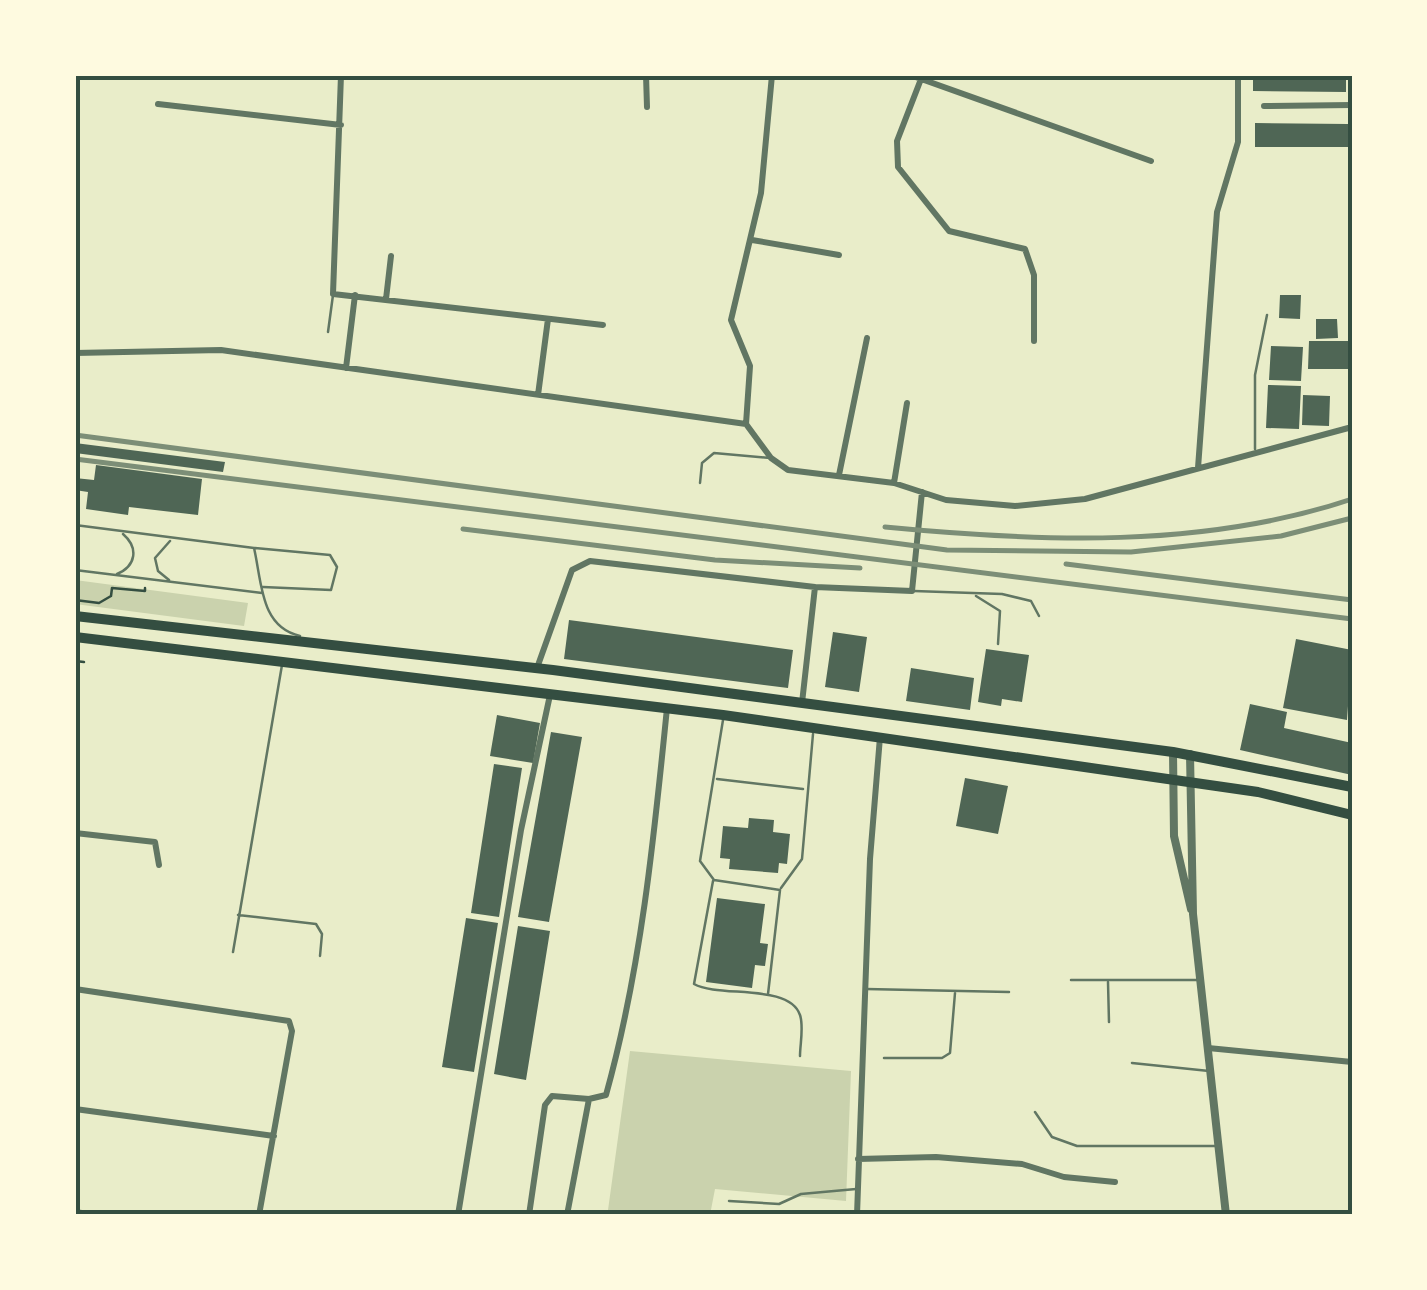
<svg xmlns="http://www.w3.org/2000/svg" width="1427" height="1290" viewBox="0 0 1427 1290" font-family="Ubuntu,sans-serif">
  <style>
    .green { fill: #cad2ad }
    .building { fill: #4f6655 }
    .lines { fill: none; stroke-linecap: round; stroke-linejoin: round }
    .path { stroke: #344e41; stroke-width: 2.5 }
    .service { stroke: #617663; stroke-width: 2.5 }
    .minor { stroke: #617663; stroke-width: 6 }
    .tertiary { stroke: #617663; stroke-width: 8 }
    .primary { stroke: #344e41; stroke-width: 10 }
    .rail { stroke: #7c8e77; stroke-width: 5 }
    .neatline { fill: none; stroke: #344e41; stroke-width: 4 }
  </style>
  <rect width="100%" height="100%" fill="#e9edc9"/>
  <!-- green -->
  <path class="green" d="M75 580 248 603 244 626 75 604Z
    M630 1051 851 1071 846 1201 715 1189 710 1215 608 1210Z"/>
  <!-- building -->
  <path class="building" d="M1253 75H1346V92L1253 91Z
    M1255 123 1348 124V147H1255Z
    M1280 295H1301L1300 319 1279 318Z
    M1316 319H1337L1338 338 1316 339Z
    M1309 341H1351V369H1308Z
    M1271 346 1303 347 1301 381 1269 380Z
    M1268 385 1301 386 1299 429 1266 428Z
    M1303 395 1330 396 1329 426 1302 425Z
    M75 443 225 462 223 472 75 453Z
    M96 465 202 479 198 515 129 507 128 515 86 509 88 492 75 490V478L94 480Z
    M569 620 793 650 788 688 564 659Z
    M833 632 867 637 859 692 825 687Z
    M1296 639 1352 650 1347 720 1283 708Z
    M986 649 1029 655 1022 702 1002 699 1001 706 978 702Z
    M911 668 974 678 970 710 906 701Z
    M1250 704 1287 712 1284 728 1352 743V775L1240 750Z
    M497 715 540 723 533 763 490 756Z
    M551 732 582 737 549 922 518 917Z
    M494 764 522 768 499 917 471 913Z
    M965 778 1008 786 998 834 956 826Z
    M749 818 774 820 773 832 790 834 787 864 779 863 778 873 729 869 730 859 720 858 723 826 748 828Z
    M717 898 765 904 760 943 768 944 765 966 755 965 752 988 706 982Z
    M466 918 498 923 474 1072 442 1067Z
    M518 926 550 931 526 1080 494 1074Z"/>
  <g class="lines">
    <!-- path -->
    <path class="path" d="M75 600 99 603 111 596 112 588 145 591V588
      M75 661 84 662"/>
    <!-- service -->
    <path class="service" d="M328 332 333 295
      M1255 449V375L1267 315
      M700 483 702 463 714 453 770 458
      M75 525 254 548C262 582 260 627 300 636
      M255 548 330 555 337 567 331 590 263 587
      M75 570 262 593
      M117 574C136 566 139 548 123 534
      M169 580 158 571 155 558 170 541
      M914 591 1002 594 1031 601 1039 616
      M976 596 1000 611 998 644
      M723 720 700 861 714 880 780 890 768 994
      M717 779 803 789
      M713 881 694 984C719 998 789 983 800 1015 804 1027 800 1044 800 1056
      M781 888 802 859 813 734
      M238 915 316 924 322 934 320 956
      M233 952 282 665
      M1071 980H1198
      M1108 982 1109 1022
      M866 989 1009 992
      M884 1058H942L950 1053 955 993
      M1132 1063 1209 1071
      M1035 1112 1052 1137 1077 1146H1217
      M729 1201 779 1204 801 1194 856 1189"/>
    <!-- minor -->
    <path class="minor" d="M341 75 333 294 603 325
      M646 75 647 107
      M910 75 1151 161
      M921 79 897 141 898 167 949 231 1025 249 1034 275V341
      M158 104 341 125
      M1264 106 1352 105
      M752 240 839 255
      M386 299 391 256
      M75 353 221 350 746 424 771 458 788 470 894 483 946 500 1015 506 1085 499 1352 427
      M346 368 355 295
      M538 395 548 319
      M746 424 750 366 731 320 761 193 772 75
      M1198 468 1217 212 1238 142V75
      M839 475 867 338
      M894 483 907 403
      M537 668 572 570 590 561 815 587
      M802 703 815 587 912 591 922 492
      M75 833 155 842 159 865
      M75 989 289 1021 292 1031 259 1215
      M1208 1048 1352 1062
      M75 1109 274 1136
      M858 1159 936 1157 1022 1164 1064 1177 1115 1182
      M75 1212 95 1215
      M458 1215 521 830 550 695
      M529 1215 545 1105 552 1096 589 1099
      M567 1215 589 1099 606 1095C641 969 654 838 667 708
      M857 1215 870 859 880 737"/>
    <!-- tertiary -->
    <path class="tertiary" d="M1173 752 1174 836 1191 909
      M1190 754 1193 914 1226 1215"/>
    <!-- primary -->
    <path class="primary" d="M75 616 553 670 1173 752 1352 787
      M75 637 723 715 1258 792 1352 815"/>
    <!-- rail -->
    <path class="rail" d="M75 435 947 550 1131 552 1281 536 1352 518
      M75 459 1352 619
      M885 527C1040 542 1203 549 1352 499
      M463 529 715 560 860 568
      M1066 564 1352 600"/>
  </g>
  <!-- border -->
  <rect width="1427" height="1290" fill="none" stroke="#fefae0" stroke-width="155"/>
  <rect x="78" y="78" width="1272" height="1134" class="neatline"/>
</svg>
